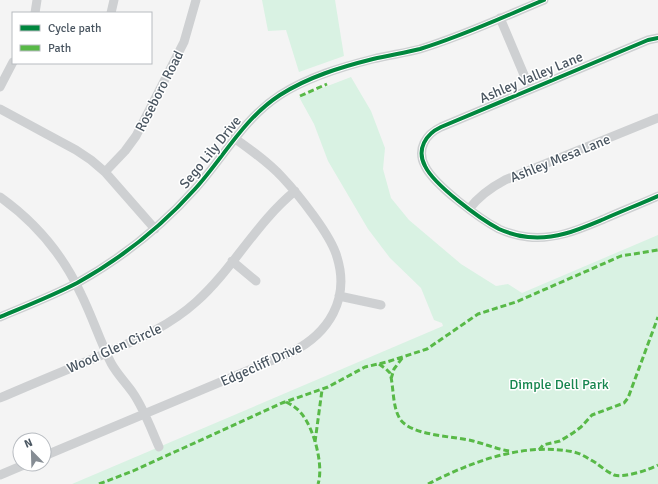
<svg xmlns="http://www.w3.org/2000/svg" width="658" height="484" viewBox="0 0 658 484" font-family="Signika,sans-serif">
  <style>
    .green { fill: #d9f2e3 }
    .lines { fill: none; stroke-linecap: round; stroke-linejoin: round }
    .minor { stroke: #ced0d2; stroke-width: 9 }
    .quiet { stroke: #58b947; stroke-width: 3; stroke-dasharray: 6 3; stroke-linecap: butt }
    .cycleway-casing { stroke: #fff; stroke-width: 6 }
    .cycleway { stroke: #00873e; stroke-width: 4 }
    .labels { text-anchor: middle; stroke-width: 3; stroke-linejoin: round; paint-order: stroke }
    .street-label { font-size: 14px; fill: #4a5661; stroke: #fff }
    .park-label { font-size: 14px; fill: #17864f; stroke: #fff }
  </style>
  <rect width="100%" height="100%" fill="#f4f4f4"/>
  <!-- green -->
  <path class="green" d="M262 0H335L344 56 299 72 286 30 268 31Z
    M351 77 371 111 385 148 383 169 391 198 409 220 461 264 496 286 508 284 522 293 658 235V484H72L443 326 442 323 434 320 421 288 390 258 368 229 328 161 314 124 299 97Z"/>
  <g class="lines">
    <!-- minor -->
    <path class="minor" d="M35 13 37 0
      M111 13 114 0
      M500 18 530 89
      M658 38 648 40 441 127C426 134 416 149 425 166 434 185 480 219 499 229 508 233 518 236 528 237 556 240 580 229 604 219 622 211 640 204 658 196
      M0 87 13 62
      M0 109 76 150 91 160 105 172 155 229
      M105 172 125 151 136 136 184 42 196 0
      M0 197C35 222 63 255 81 294 92 316 100 341 111 363 117 374 126 383 133 393 144 409 151 429 159 447
      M469 209C479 196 490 188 505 180L658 118
      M232 261 256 281
      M339 296 381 305
      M0 317C26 306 52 296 77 283 122 258 161 227 195 189 224 157 243 119 280 95 308 77 341 67 373 59 389 55 405 53 420 49 463 36 503 17 544 0
      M0 398C32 384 64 371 95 358 131 342 166 329 196 302 233 269 256 223 295 191
      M44 456 292 352C329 333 350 299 337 257 331 235 298 194 282 177 268 162 251 150 234 138
      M0 475 26 464"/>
    <!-- quiet -->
    <path class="quiet" d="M300 96 327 84
      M379 364 386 369 390 373C394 387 392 406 400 419 411 436 454 436 473 441 485 444 497 449 509 451
      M391 379 394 369 403 357
      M286 402C292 405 297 408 301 413 314 428 324 466 318 484
      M315 442 322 390
      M539 450 543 445 560 441 573 433 581 427 592 415 624 403 628 398 658 317
      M99 484 133 471 282 403 328 387 365 367 387 362 427 349 478 314 516 302 621 256 658 250
      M428 484C473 461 524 442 574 452 582 454 589 459 596 463 601 467 608 472 614 475 625 478 648 470 658 465"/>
    <!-- cycleway casing -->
    <g class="cycleway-casing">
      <path id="cycleway" d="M658 38 648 40 441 127C426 134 416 149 425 166 434 185 480 219 499 229 508 233 518 236 528 237 556 240 580 229 604 219 622 211 640 204 658 196
        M0 317C26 306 52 296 77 283 122 258 161 227 195 189 224 157 243 119 280 95 308 77 341 67 373 59 389 55 405 53 420 49 463 36 503 17 544 0"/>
    </g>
    <!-- cycleway -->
    <use href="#cycleway" class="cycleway"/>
  </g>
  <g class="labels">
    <!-- street labels -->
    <g class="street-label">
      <text transform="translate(531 77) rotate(-23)" y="5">Ashley Valley Lane</text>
      <text transform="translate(159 91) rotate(-63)" y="5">Roseboro Road</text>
      <text transform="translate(210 152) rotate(-51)" y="5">Sego Lily Drive</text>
      <text transform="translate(560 158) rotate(-22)" y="5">Ashley Mesa Lane</text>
      <text transform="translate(114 348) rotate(-24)" y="5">Wood Glen Circle</text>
      <text transform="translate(261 364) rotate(-24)" y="5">Edgecliff Drive</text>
    </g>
    <!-- park labels -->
    <g class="park-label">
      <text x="559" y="389">Dimple Dell Park</text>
    </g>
  </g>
  <!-- legend -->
  <rect x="12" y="12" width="140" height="52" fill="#ffffff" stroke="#b7bbc0"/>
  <rect x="20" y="25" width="20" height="6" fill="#00873e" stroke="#b7bbc0"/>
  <text x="48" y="32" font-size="12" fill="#4a5661">Cycle path</text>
  <rect x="20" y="45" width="20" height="6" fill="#58b947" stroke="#b7bbc0"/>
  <text x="48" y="52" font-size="12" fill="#4a5661">Path</text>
  <!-- north arrow -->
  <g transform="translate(32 452) rotate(337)"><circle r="19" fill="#ffffff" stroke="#b7bbc0"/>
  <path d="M0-3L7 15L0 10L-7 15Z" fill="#868d94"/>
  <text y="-6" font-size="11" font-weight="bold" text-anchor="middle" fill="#4a5661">N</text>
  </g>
</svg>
